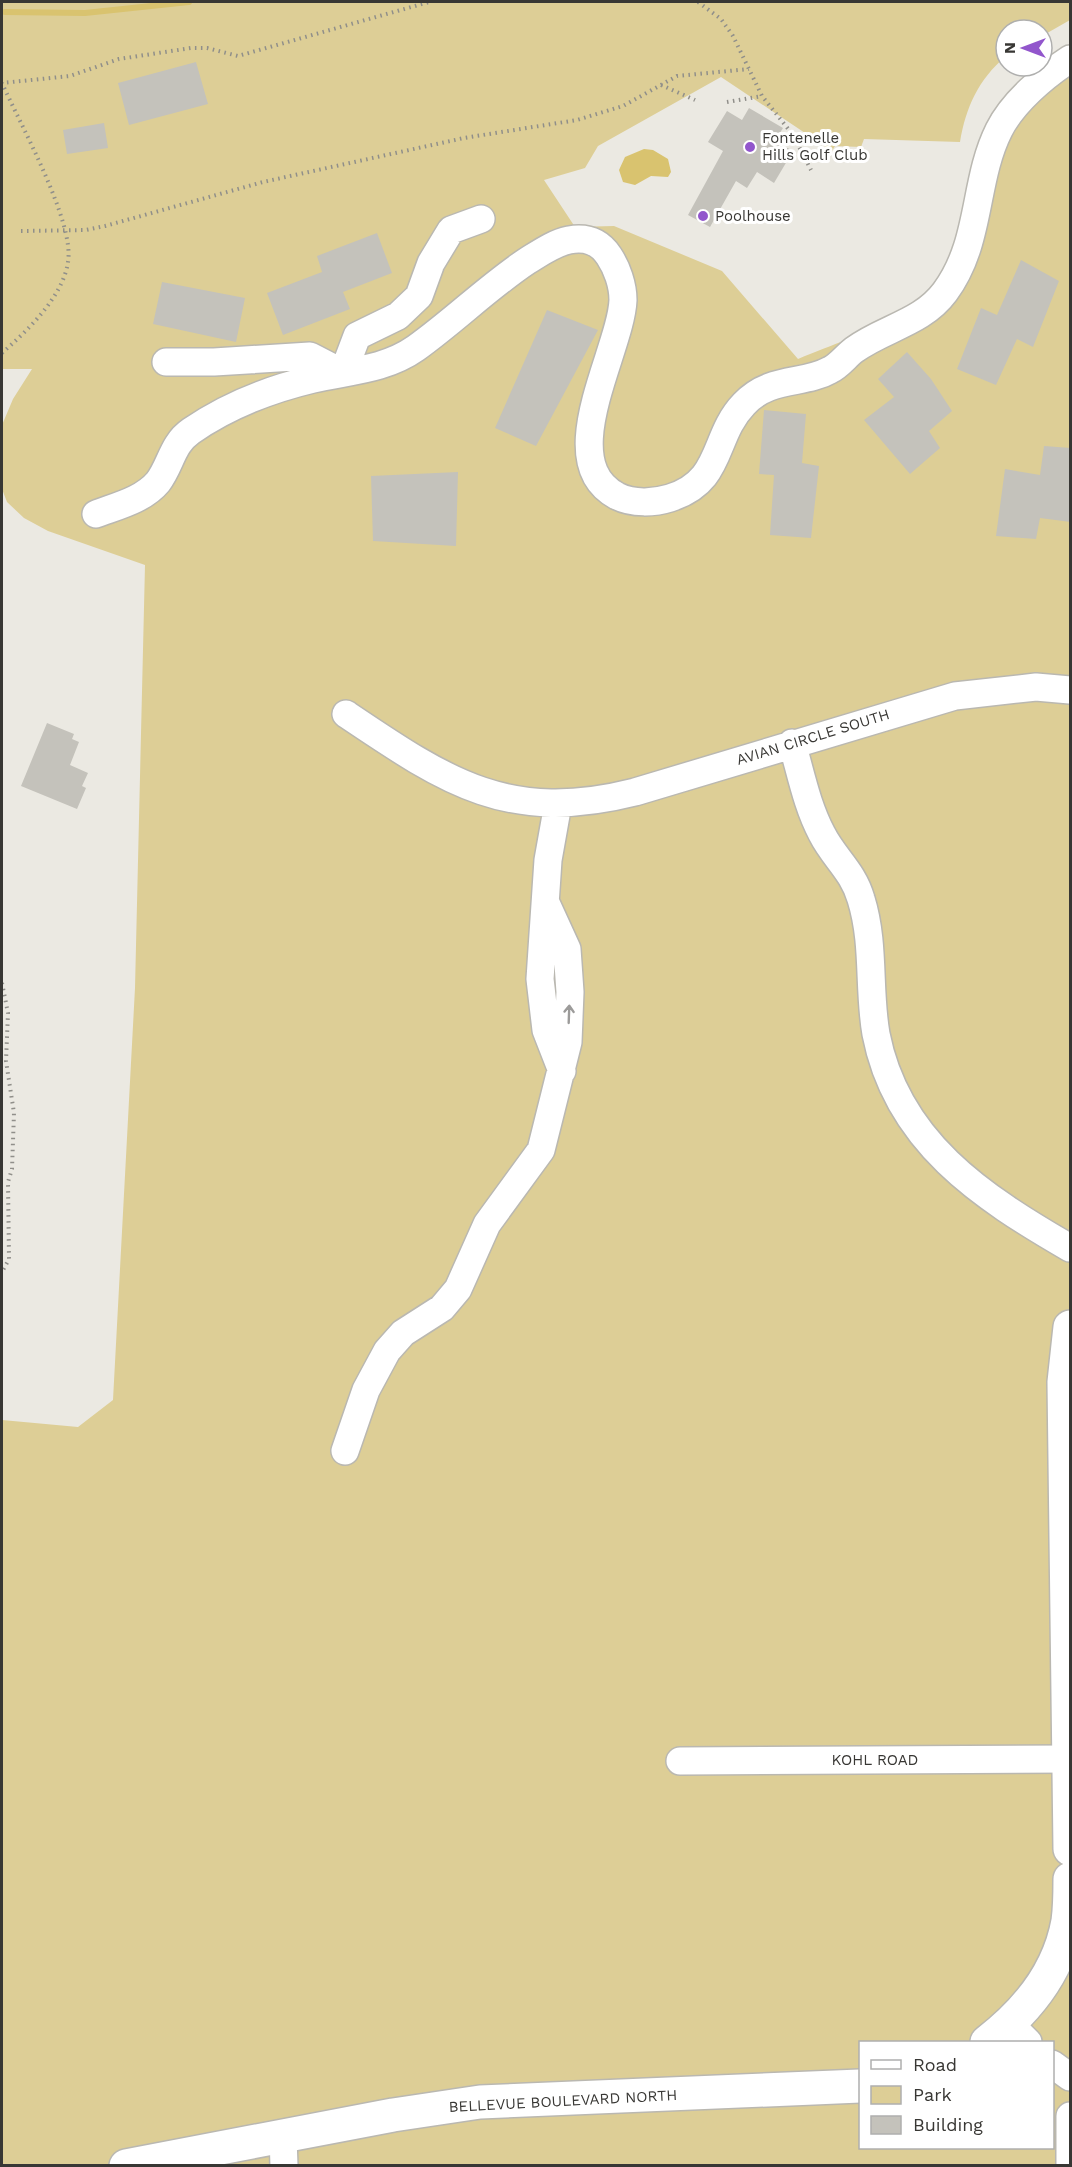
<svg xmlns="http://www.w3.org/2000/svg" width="1072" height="2167" viewBox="0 0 1072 2167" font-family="'Work Sans',sans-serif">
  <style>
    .green { fill: #ddce96; fill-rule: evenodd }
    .water { fill: #d9c36f }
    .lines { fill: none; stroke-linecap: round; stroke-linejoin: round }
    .stream { stroke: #d9c36f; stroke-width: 6 }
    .building { fill: #c4c2bb }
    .minor-casing { stroke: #bab8b1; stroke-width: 30 }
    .major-casing { stroke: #bab8b1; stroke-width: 36 }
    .path { stroke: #908f8a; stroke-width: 4; stroke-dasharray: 1.5 4.5; stroke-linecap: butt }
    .minor { stroke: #fff; stroke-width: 27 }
    .major { stroke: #fff; stroke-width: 33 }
    .oneway { stroke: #9c9b9a }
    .poi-dot { fill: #9256cc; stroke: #fff; stroke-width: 2 }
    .labels { text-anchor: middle; stroke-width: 6; stroke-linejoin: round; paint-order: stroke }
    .poi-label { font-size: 15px; fill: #383734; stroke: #fff; text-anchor: start }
    .street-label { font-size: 15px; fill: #383734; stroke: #fff }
  </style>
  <rect width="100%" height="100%" fill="#ebe9e2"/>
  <!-- green -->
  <path class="green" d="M2 2H1070V20L1042 36V30H1006V56C978 80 966 107 960 142L864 139 861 147 835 146 832 151 721 77 598 146 585 168 544 180 575 227 614 226 722 271 798 359C881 325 944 311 966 212 971 192 978 139 987 123 1003 94 1045 68 1070 46V2165H2V1420L78 1427 113 1400 135 988 145 565 48 531 24 518 7 502 2 489V425L13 399 32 369H2ZM860 2042H1052V2148H860Z"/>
  <!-- water -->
  <path class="water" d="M644 149 653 150 668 159 671 172 668 177 651 176 635 185 623 182 619 170 625 157Z"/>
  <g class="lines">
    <!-- stream -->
    <path class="stream" d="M5 12 85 13 189 2"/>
  </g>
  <!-- building -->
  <path class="building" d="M196 62 208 104 129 125 118 83Z
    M749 108 783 128 775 141 793 151 774 183 757 172 747 188 736 181 710 227 688 215 723 151 708 142 727 111 742 120Z
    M104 123 108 148 67 154 63 130Z
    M377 233 392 273 343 292 350 309 283 335 267 293 322 272 317 256Z
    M1021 260 1059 281 1033 347 1017 339 996 385 957 369 981 308 997 315Z
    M162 282 245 298 236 342 153 324Z
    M547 310 598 330 536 446 495 428Z
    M907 352 931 379 952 411 929 431 940 448 910 474 864 420 894 397 878 379Z
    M764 410 806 414 802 463 819 466 811 538 770 535 774 475 759 474Z
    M1044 446 1071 448V522L1040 518 1036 539 996 536 1005 469 1040 475Z
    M458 472 456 546 373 541 371 476Z
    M47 723 74 734 72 739 79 742 70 765 88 773 82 786 86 788 77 809 21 786Z"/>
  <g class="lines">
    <!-- minor casing -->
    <g class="minor-casing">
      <path id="minor" d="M166 362H214L310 356 343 373 357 336 398 316 419 296 431 263 451 230 481 219
        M96 514C117 506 143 500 158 482 171 465 172 444 191 431 227 406 271 389 313 379 348 371 385 370 416 348 455 320 488 287 527 261 540 253 554 243 569 240 586 237 599 241 609 256 617 268 623 285 623 300 621 351 552 461 617 496 633 504 654 503 670 498 724 481 712 437 744 404 770 376 804 385 830 370 839 366 846 356 854 350 884 328 922 323 945 292 982 242 973 182 999 130 1013 102 1044 76 1070 59
        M346 714C447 782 508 824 635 792L955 696 1036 687 1070 690
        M792 743C801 774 807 806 822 834 834 858 853 871 861 899 875 944 868 989 876 1034 897 1142 982 1197 1070 1248
        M558 804 548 860 540 979 546 1030 562 1071
        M345 1451 366 1390 387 1351 403 1333 442 1308 458 1289 487 1224 541 1150 568 1042 570 992 567 949 546 903
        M680 1761 1070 1759
        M1010 2024 1028 2042
        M1052 2064 1070 2077
        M283 2137 284 2166
        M1070 2166V2116"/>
    </g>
    <!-- major casing -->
    <g class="major-casing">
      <path id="major" d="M1070 1327 1064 1382 1070 1849
        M987 2042C1026 2012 1059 1972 1068 1921 1070 1907 1070 1893 1070 1879
        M126 2166 393 2115 480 2102 860 2086"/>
    </g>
    <!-- path -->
    <path class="path" d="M698 2 721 19 733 36 762 96 793 135 811 170
      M661 85 695 100
      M727 102 762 96
      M21 231 86 230 105 226 263 182 464 138 577 120 623 106 677 76 749 69
      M2 353C27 331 63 297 68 262 75 222 19 122 2 83L70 76 119 59 191 48H207L238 56 429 2
      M2 983 8 1013 6 1061 14 1113 12 1169 8 1182 9 1259 2 1272"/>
    <!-- minor -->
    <use href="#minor" class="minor"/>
    <!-- major -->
    <use href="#major" class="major"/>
  </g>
  <!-- one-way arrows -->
  <defs><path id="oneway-shaft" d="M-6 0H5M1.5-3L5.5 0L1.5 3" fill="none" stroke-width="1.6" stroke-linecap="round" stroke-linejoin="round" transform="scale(1.5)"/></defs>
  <use class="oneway" href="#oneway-shaft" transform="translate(569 1014) rotate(-88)"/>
  <!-- markers -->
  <g class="poi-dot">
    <circle cx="750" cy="147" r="6"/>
    <circle cx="703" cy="216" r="6"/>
  </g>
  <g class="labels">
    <!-- poi labels -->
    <g class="poi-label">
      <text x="762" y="143">Fontenelle<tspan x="762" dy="17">Hills Golf Club</tspan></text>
      <text x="715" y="221">Poolhouse</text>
    </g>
    <!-- street labels -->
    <g class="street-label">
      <text transform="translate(813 737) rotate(-17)" y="5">AVIAN CIRCLE SOUTH</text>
      <text x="875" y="1765">KOHL ROAD</text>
      <text transform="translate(563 2101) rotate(-3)" y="5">BELLEVUE BOULEVARD NORTH</text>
    </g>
  </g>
  <!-- border -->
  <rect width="1072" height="2167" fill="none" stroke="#383734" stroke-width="6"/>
  <!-- legend -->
  <rect x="859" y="2041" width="195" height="108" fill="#ffffff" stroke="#afafae" stroke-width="1.5"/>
  <rect x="871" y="2060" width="30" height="9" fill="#ffffff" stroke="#afafae" stroke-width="1.5"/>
  <text x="913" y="2071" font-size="18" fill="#383734">Road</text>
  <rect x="871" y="2086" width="30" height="18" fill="#ddce96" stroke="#afafae" stroke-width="1.5"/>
  <text x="913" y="2101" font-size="18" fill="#383734">Park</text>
  <rect x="871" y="2116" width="30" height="18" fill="#c4c2bb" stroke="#afafae" stroke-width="1.5"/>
  <text x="913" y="2131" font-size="18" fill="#383734">Building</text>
  <!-- north arrow -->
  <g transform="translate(1024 48) rotate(270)"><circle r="28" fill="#ffffff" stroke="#afafae" stroke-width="1.5"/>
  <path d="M0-4.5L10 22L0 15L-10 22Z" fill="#9256cc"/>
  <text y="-9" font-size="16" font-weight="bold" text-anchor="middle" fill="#383734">N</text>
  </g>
</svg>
